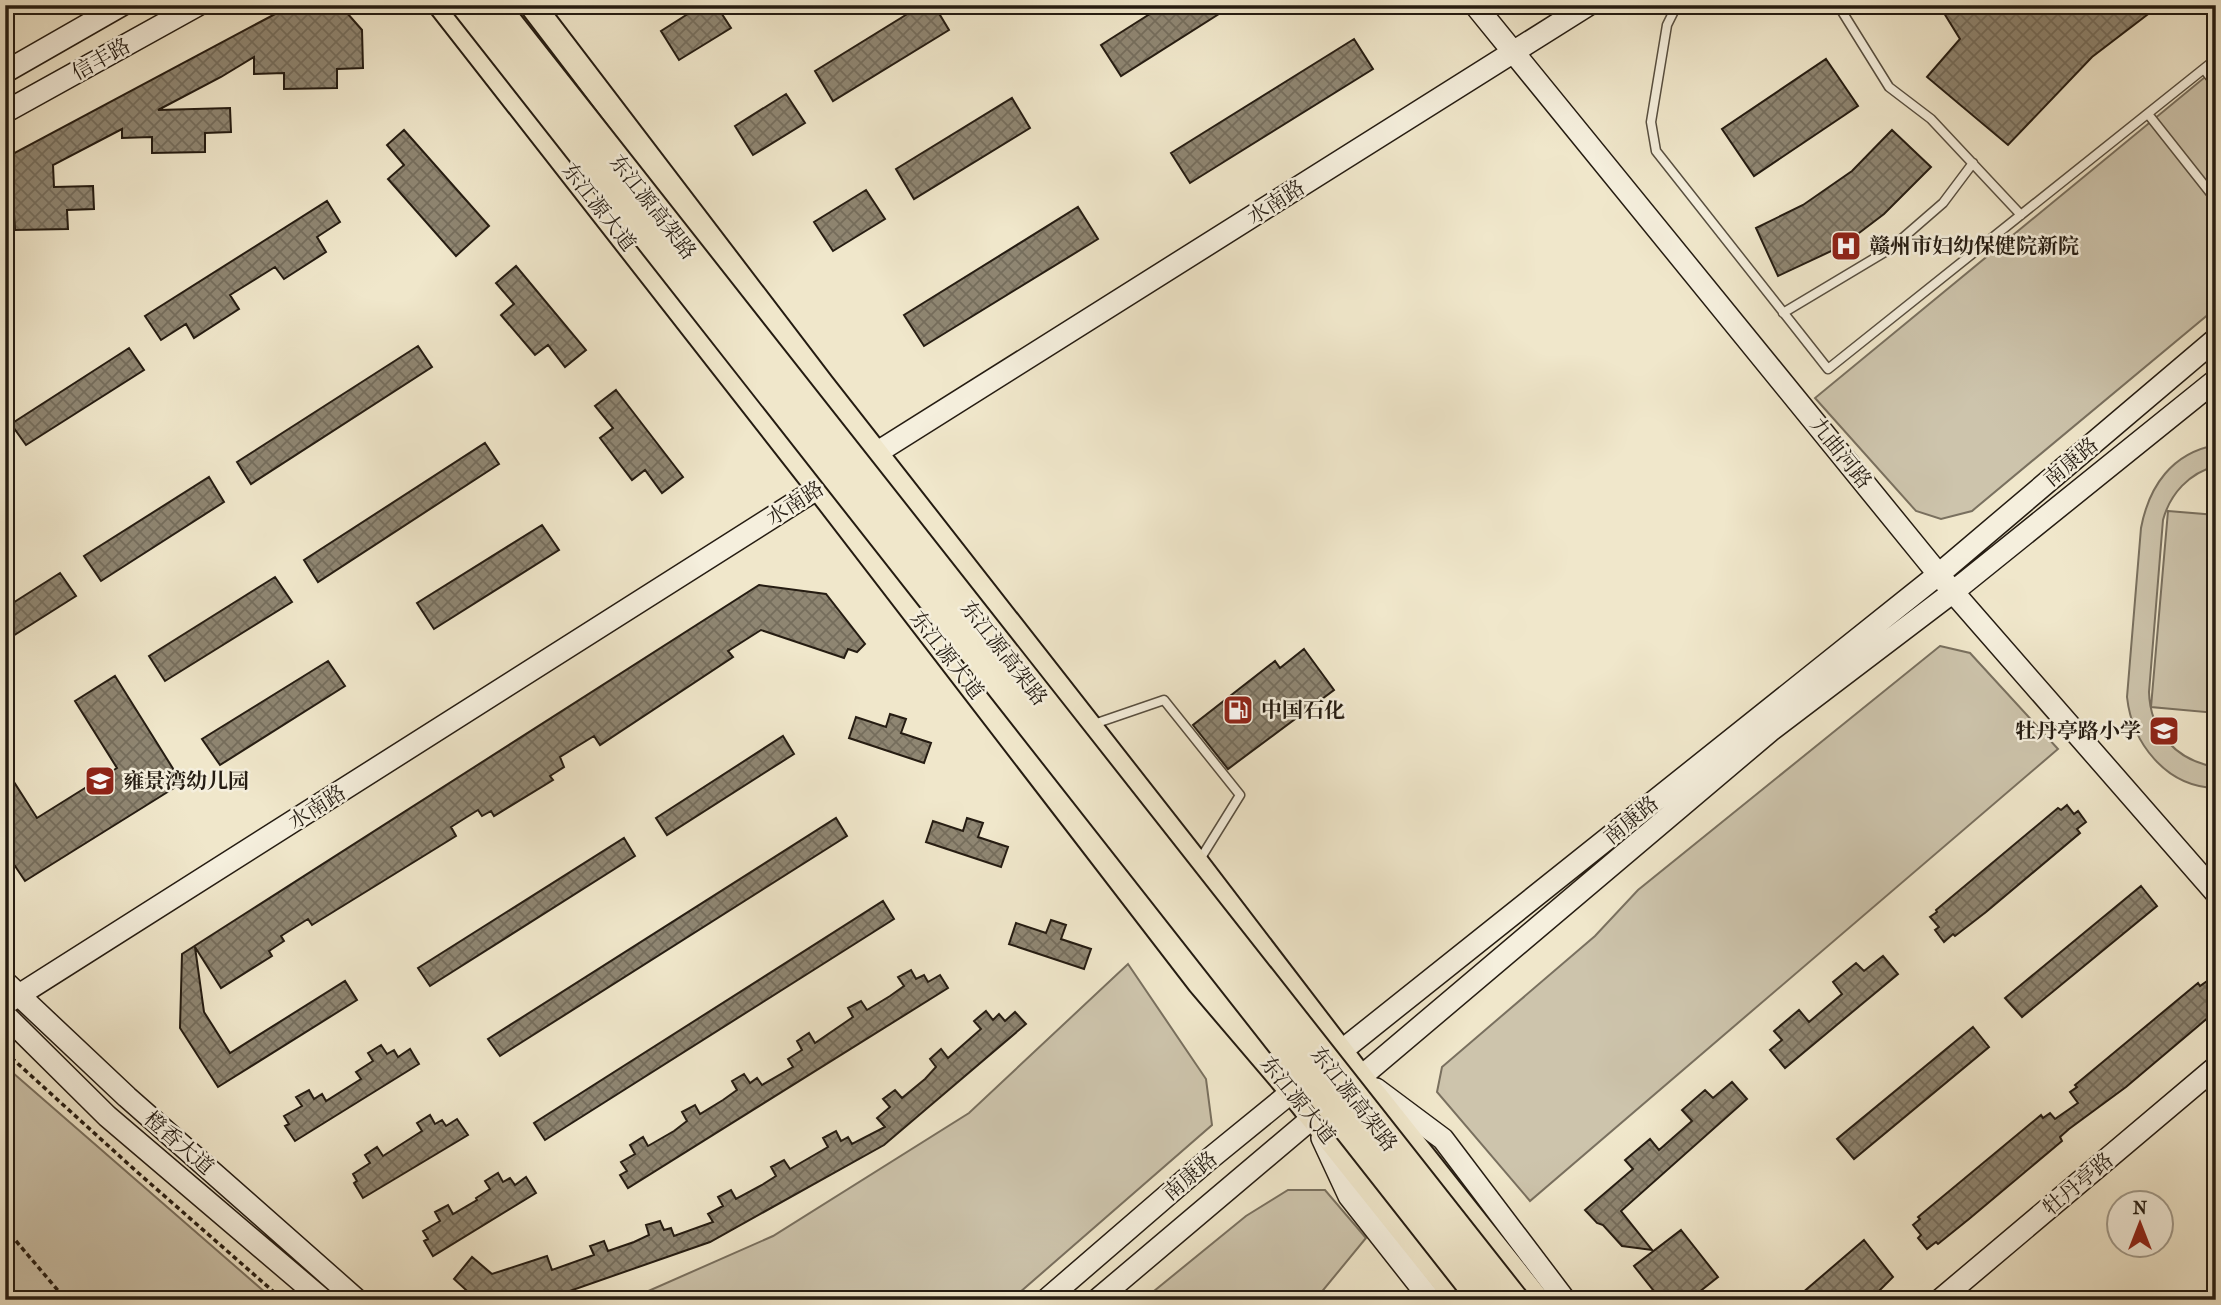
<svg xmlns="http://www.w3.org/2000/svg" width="2221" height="1305" viewBox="0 0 2221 1305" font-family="'IM FELL French Canon','Noto Serif SC',serif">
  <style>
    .green { fill: #cdc4ac; stroke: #79705f; stroke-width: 2 }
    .building { fill: url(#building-cross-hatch); stroke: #251c12; stroke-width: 2 }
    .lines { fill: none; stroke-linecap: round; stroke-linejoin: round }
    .lane-casing { stroke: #584f40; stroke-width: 11 }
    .secondary-casing { stroke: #251c12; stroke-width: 24 }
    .primary-casing { stroke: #251c12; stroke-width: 28 }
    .path { stroke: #251c12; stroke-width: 3.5; stroke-dasharray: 5 3.5; stroke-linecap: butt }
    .lane { stroke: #f5efdd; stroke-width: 8 }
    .secondary { stroke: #f5efdd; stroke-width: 21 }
    .primary { stroke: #f0e7cb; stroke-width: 24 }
    .highway-bridge-casing { stroke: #251c12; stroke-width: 32; stroke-linecap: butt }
    .highway-bridge { stroke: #f0e7cb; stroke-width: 28 }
    .labels { text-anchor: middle; stroke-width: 5; stroke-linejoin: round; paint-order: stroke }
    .street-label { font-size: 21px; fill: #251c12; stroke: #f5efdd }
    .poi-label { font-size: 21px; font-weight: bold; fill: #251c12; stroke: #f5efdd; text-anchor: start }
  </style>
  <defs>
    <pattern id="building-cross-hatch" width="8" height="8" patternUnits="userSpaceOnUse" patternTransform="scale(1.75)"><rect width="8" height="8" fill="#8f8672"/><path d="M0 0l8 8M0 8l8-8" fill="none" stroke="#756d5c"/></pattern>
  </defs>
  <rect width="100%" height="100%" fill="#f0e7cb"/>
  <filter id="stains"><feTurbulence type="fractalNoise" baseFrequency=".00286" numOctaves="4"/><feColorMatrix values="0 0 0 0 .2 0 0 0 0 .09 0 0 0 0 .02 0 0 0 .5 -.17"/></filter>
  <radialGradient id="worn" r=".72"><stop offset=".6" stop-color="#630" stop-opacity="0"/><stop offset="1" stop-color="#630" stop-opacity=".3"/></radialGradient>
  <!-- green -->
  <path class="green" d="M2216 68V308L1972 511 1941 519 1916 511 1815 398Z
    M2216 445V466C2189 473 2170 494 2163 520L2149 692C2150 732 2177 761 2216 767V788C2166 787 2132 743 2127 697L2141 528C2149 486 2172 453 2216 445Z
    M2168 511 2216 515V713L2151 707Z
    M1940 646 1970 653 2058 749 1530 1201 1437 1092 1442 1067 1595 936 1638 890Z
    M1128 964 1206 1079 1212 1125 1011 1300H628L773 1236 969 1113Z
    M5 1066 274 1300H5Z
    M1288 1190H1325L1366 1238 1315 1300H1143L1246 1216Z"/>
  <!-- building -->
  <path class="building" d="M292 5H340L362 30 363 68 337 69V88L284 89V73L254 74V57L221 77 158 110 230 108 231 132 205 133V152L152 153V137L122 138V129L53 165 54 187 93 186 94 209 67 210 68 229 15 230 14 214 5 215V158Z
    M702 5H716L731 28 679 60 661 31Z
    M922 5H934L949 30 833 101 815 71Z
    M1164 5H1233L1121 76 1101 45Z
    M1939 5H2160L2092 57 2008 145 1927 77 1960 39Z
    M1354 39 1373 69 1190 183 1171 153Z
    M1826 59 1858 106 1754 176 1722 129Z
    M786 94 805 123 753 155 735 126Z
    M1012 98 1030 128 914 199 896 169Z
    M404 130 489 226 456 256 388 179 404 165 387 145Z
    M1892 130 1931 167 1884 214 1842 246 1778 276 1756 228 1803 205 1852 171Z
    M866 190 885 219 833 251 814 222Z
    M327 201 340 222 317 237 326 252 284 279 275 267 230 295 239 309 194 338 186 324 161 340 145 316Z
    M1078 207 1098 239 924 346 904 315Z
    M516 266 586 350 565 367 548 345 535 355 501 315 514 304 496 283Z
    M418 346 432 367 251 484 237 462Z
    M129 348 144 370 26 445 11 424Z
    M616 390 683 477 662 493 645 470 632 480 600 438 613 428 595 406Z
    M485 443 499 464 318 582 304 560Z
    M209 477 224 502 101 581 84 556Z
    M542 525 559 550 434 629 417 603Z
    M60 573 76 596 5 641V608Z
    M275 577 292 602 165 681 149 656Z
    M759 585 826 594 865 644 857 652 848 649 844 658 761 630 728 651 733 657 600 745 594 736 560 757 564 767 550 776 553 780 494 816 491 811 482 816 478 810 451 827 456 836 312 925 308 919 281 936 284 941 269 951 272 956 221 988 195 947 204 1012 230 1053 345 981 357 1000 218 1087 180 1028 182 954Z
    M1304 649 1334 690 1228 769 1193 725 1275 661 1280 668Z
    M328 661 345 686 220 765 202 739Z
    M115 676 182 783 25 881 5 851V768L37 818 117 768 75 701Z
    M890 714 906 719 901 733 931 743 924 763 849 738 856 717 886 727Z
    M783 736 794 754 667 835 656 818Z
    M2067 805 2074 814 2078 811 2086 822 2077 829 2080 833 1986 912 1955 936 1953 934 1944 942 1935 930 1939 927 1930 917 1937 912 1936 910 2058 808 2061 810Z
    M836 818 847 836 500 1056 488 1039Z
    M967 818 983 823 978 837 1008 847 1001 867 926 842 933 821 963 831Z
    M624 838 635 856 430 986 418 968Z
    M2141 886 2157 906 2022 1017 2005 998Z
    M883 901 894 919 545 1140 534 1123Z
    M1051 920 1066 925 1061 939 1091 949 1084 969 1009 944 1016 923 1046 933Z
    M1883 956 1898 974 1785 1068 1770 1050 1782 1040 1774 1031 1799 1010 1809 1022 1842 994 1833 982 1856 963 1864 971Z
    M911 970 916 979 924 975 928 982 940 975 948 988 628 1188 620 1175 627 1171 621 1162 635 1154 630 1145 643 1137 648 1146 674 1131 687 1121 682 1112 695 1105 700 1114 723 1100 737 1090 732 1081 744 1074 750 1083 757 1078 762 1085 793 1067 788 1059 802 1050 797 1041 809 1033 815 1043 853 1017 848 1008 861 1001 867 1010 890 996 904 986 898 977Z
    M2207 981 2216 992V1011L2126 1087 2069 1129 2060 1137 2062 1141 1969 1219 1938 1244 1936 1242 1927 1249 1918 1238 1921 1235 1913 1225 1920 1219 1918 1217 2041 1115 2043 1118 2050 1113 2055 1119 2078 1103 2070 1092 2077 1087 2075 1085 2198 983 2200 986Z
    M986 1011 993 1020 999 1014 1005 1021 1015 1012 1026 1024 884 1145 710 1242 544 1300H477L454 1279 472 1257 492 1274 547 1256 552 1270 594 1255 590 1246 604 1241 608 1251 634 1242 649 1235 646 1225 660 1221 664 1230 671 1228 674 1236 713 1222 708 1214 723 1206 718 1197 731 1190 736 1199 762 1185 776 1176 771 1167 784 1160 790 1169 828 1147 823 1138 836 1131 841 1141 848 1137 852 1144 885 1127 877 1118 890 1107 883 1099 895 1090 902 1098 925 1079 936 1067 930 1059 941 1049 948 1058 981 1029 974 1021Z
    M1973 1027 1989 1047 1854 1159 1837 1139Z
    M381 1045 387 1054 394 1050 398 1057 410 1049 419 1064 295 1141 285 1126 289 1124 284 1116 302 1106 296 1097 309 1090 314 1099 322 1094 326 1101 361 1079 356 1072 373 1061 368 1053Z
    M1732 1082 1747 1099 1621 1211 1652 1250 1622 1246 1603 1225 1597 1223 1585 1210 1633 1169 1625 1160 1650 1139 1659 1150 1692 1121 1682 1110 1705 1090 1713 1098Z
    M430 1115 435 1124 442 1120 446 1126 457 1119 468 1135 363 1198 354 1183 357 1181 353 1174 370 1163 365 1155 377 1147 383 1156 422 1131 417 1123Z
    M498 1173 503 1182 510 1178 515 1185 526 1177 536 1193 433 1256 424 1241 428 1239 423 1231 440 1221 435 1212 448 1205 453 1214 477 1200 476 1198 490 1189 485 1181Z
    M1681 1230 1718 1277 1689 1300H1661L1634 1266Z
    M1864 1240 1893 1277 1870 1300H1794Z"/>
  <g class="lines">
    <!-- lane casing -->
    <g class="lane-casing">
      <path id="lane" d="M1677 5 1667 25 1651 122 1656 151 1828 369 2216 59
        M1838 5 1889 87 1931 119 2021 215
        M2204 69 2216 85
        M2148 114 2216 200
        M1783 313 1890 249 1943 203 1973 163
        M1094 724 1164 700 1240 795 1199 861"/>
    </g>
    <!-- secondary casing -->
    <g class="secondary-casing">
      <path id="secondary" d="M1475 5 1953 592 2216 893
        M5 72 122 5
        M5 112 198 5
        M862 462 1588 5
        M5 982 127 1097 357 1300
        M5 1004 831 480
        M5 1015 107 1116 323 1300
        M1330 1060 1939 574 2216 339
        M1376 1089 1443 1139 1565 1300
        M1322 1138 1349 1196 1431 1300
        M1046 1300 1207 1161 1305 1081
        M1097 1300 1770 731 1953 592 2216 380
        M1940 1300 2216 1067"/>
    </g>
    <!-- primary casing -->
    <g class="primary-casing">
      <path id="primary" d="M441 5 819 488 1200 983 1292 1091 1459 1300
        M532 5 822 385 1197 864 1360 1077 1537 1300"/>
    </g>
    <!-- path -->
    <path class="path" d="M5 1052 136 1171 283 1300
      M5 1228 66 1300"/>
    <!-- lane -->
    <use href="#lane" class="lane"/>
    <!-- secondary -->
    <use href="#secondary" class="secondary"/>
    <!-- primary -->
    <use href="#primary" class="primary"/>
    <!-- highway-bridge casing -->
    <g class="highway-bridge-casing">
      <path id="highway-bridge" d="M466 5 1483 1300
        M494 5 1514 1300"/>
    </g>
    <!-- highway-bridge -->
    <use href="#highway-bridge" class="highway-bridge"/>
  </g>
  <!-- icons -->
  <defs>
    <g id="hospital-square" transform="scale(1.575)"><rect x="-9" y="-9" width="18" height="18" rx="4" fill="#8f2418" stroke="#f5efdd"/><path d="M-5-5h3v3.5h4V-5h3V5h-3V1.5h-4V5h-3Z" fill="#fff"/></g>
    <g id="fuel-square" transform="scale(1.575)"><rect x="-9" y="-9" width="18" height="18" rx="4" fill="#8f2418" stroke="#f5efdd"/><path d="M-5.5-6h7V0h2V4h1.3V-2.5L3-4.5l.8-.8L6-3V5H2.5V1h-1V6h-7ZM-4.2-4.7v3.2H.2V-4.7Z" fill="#fff"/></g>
    <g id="school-square" transform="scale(1.575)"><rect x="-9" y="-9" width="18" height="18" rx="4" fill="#8f2418" stroke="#f5efdd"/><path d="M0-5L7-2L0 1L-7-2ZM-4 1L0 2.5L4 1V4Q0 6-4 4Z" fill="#fff"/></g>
  </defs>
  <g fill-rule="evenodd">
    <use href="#hospital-square" x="1846" y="246"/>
    <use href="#fuel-square" x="1238" y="710"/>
    <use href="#school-square" x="2164" y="731"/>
    <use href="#school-square" x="100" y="781"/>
  </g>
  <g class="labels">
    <!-- street labels -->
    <g class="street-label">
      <text transform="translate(101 59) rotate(-29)" y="7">信丰路</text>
      <text transform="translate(1276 202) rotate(-32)" y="7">水南路</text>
      <text transform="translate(599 207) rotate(52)" y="7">东江源大道</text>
      <text transform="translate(653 207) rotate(52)" y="7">东江源高架路</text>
      <text transform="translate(1841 453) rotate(51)" y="7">九曲河路</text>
      <text transform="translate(2071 462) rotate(-40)" y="7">南康路</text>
      <text transform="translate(795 503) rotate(-32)" y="7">水南路</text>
      <text transform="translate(1004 653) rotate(52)" y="7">东江源高架路</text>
      <text transform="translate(947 655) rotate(52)" y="7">东江源大道</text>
      <text transform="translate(317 807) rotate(-32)" y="7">水南路</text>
      <text transform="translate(1631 820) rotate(-39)" y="7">南康路</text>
      <text transform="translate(1354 1099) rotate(52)" y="7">东江源高架路</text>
      <text transform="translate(1298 1100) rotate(51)" y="7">东江源大道</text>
      <text transform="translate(179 1143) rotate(41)" y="7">橙香大道</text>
      <text transform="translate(1190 1176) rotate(-40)" y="7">南康路</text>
      <text transform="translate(2078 1184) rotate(-40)" y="7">牡丹亭路</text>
    </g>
    <!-- poi labels -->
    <g class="poi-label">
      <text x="1869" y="253">赣州市妇幼保健院新院</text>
      <text x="1261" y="717">中国石化</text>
      <text x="2141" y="738" text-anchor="end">牡丹亭路小学</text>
      <text x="123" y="788">雍景湾幼儿园</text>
    </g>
  </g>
  <!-- margin -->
  <rect width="2221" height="1305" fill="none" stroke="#f0e7cb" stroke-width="28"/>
  <rect x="7" y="7" width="2207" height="1291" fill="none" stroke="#251c12" stroke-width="3.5"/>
  <rect x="14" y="14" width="2193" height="1277" fill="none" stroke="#251c12" stroke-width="2"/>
  <!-- north arrow -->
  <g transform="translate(2140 1224)"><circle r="33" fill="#f5efdd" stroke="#a29b8c" stroke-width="2"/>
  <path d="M0-5L12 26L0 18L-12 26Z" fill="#8f2418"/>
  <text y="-10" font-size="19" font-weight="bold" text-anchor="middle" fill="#251c12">N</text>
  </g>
  <rect width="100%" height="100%" filter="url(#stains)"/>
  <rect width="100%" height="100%" fill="url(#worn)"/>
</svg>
